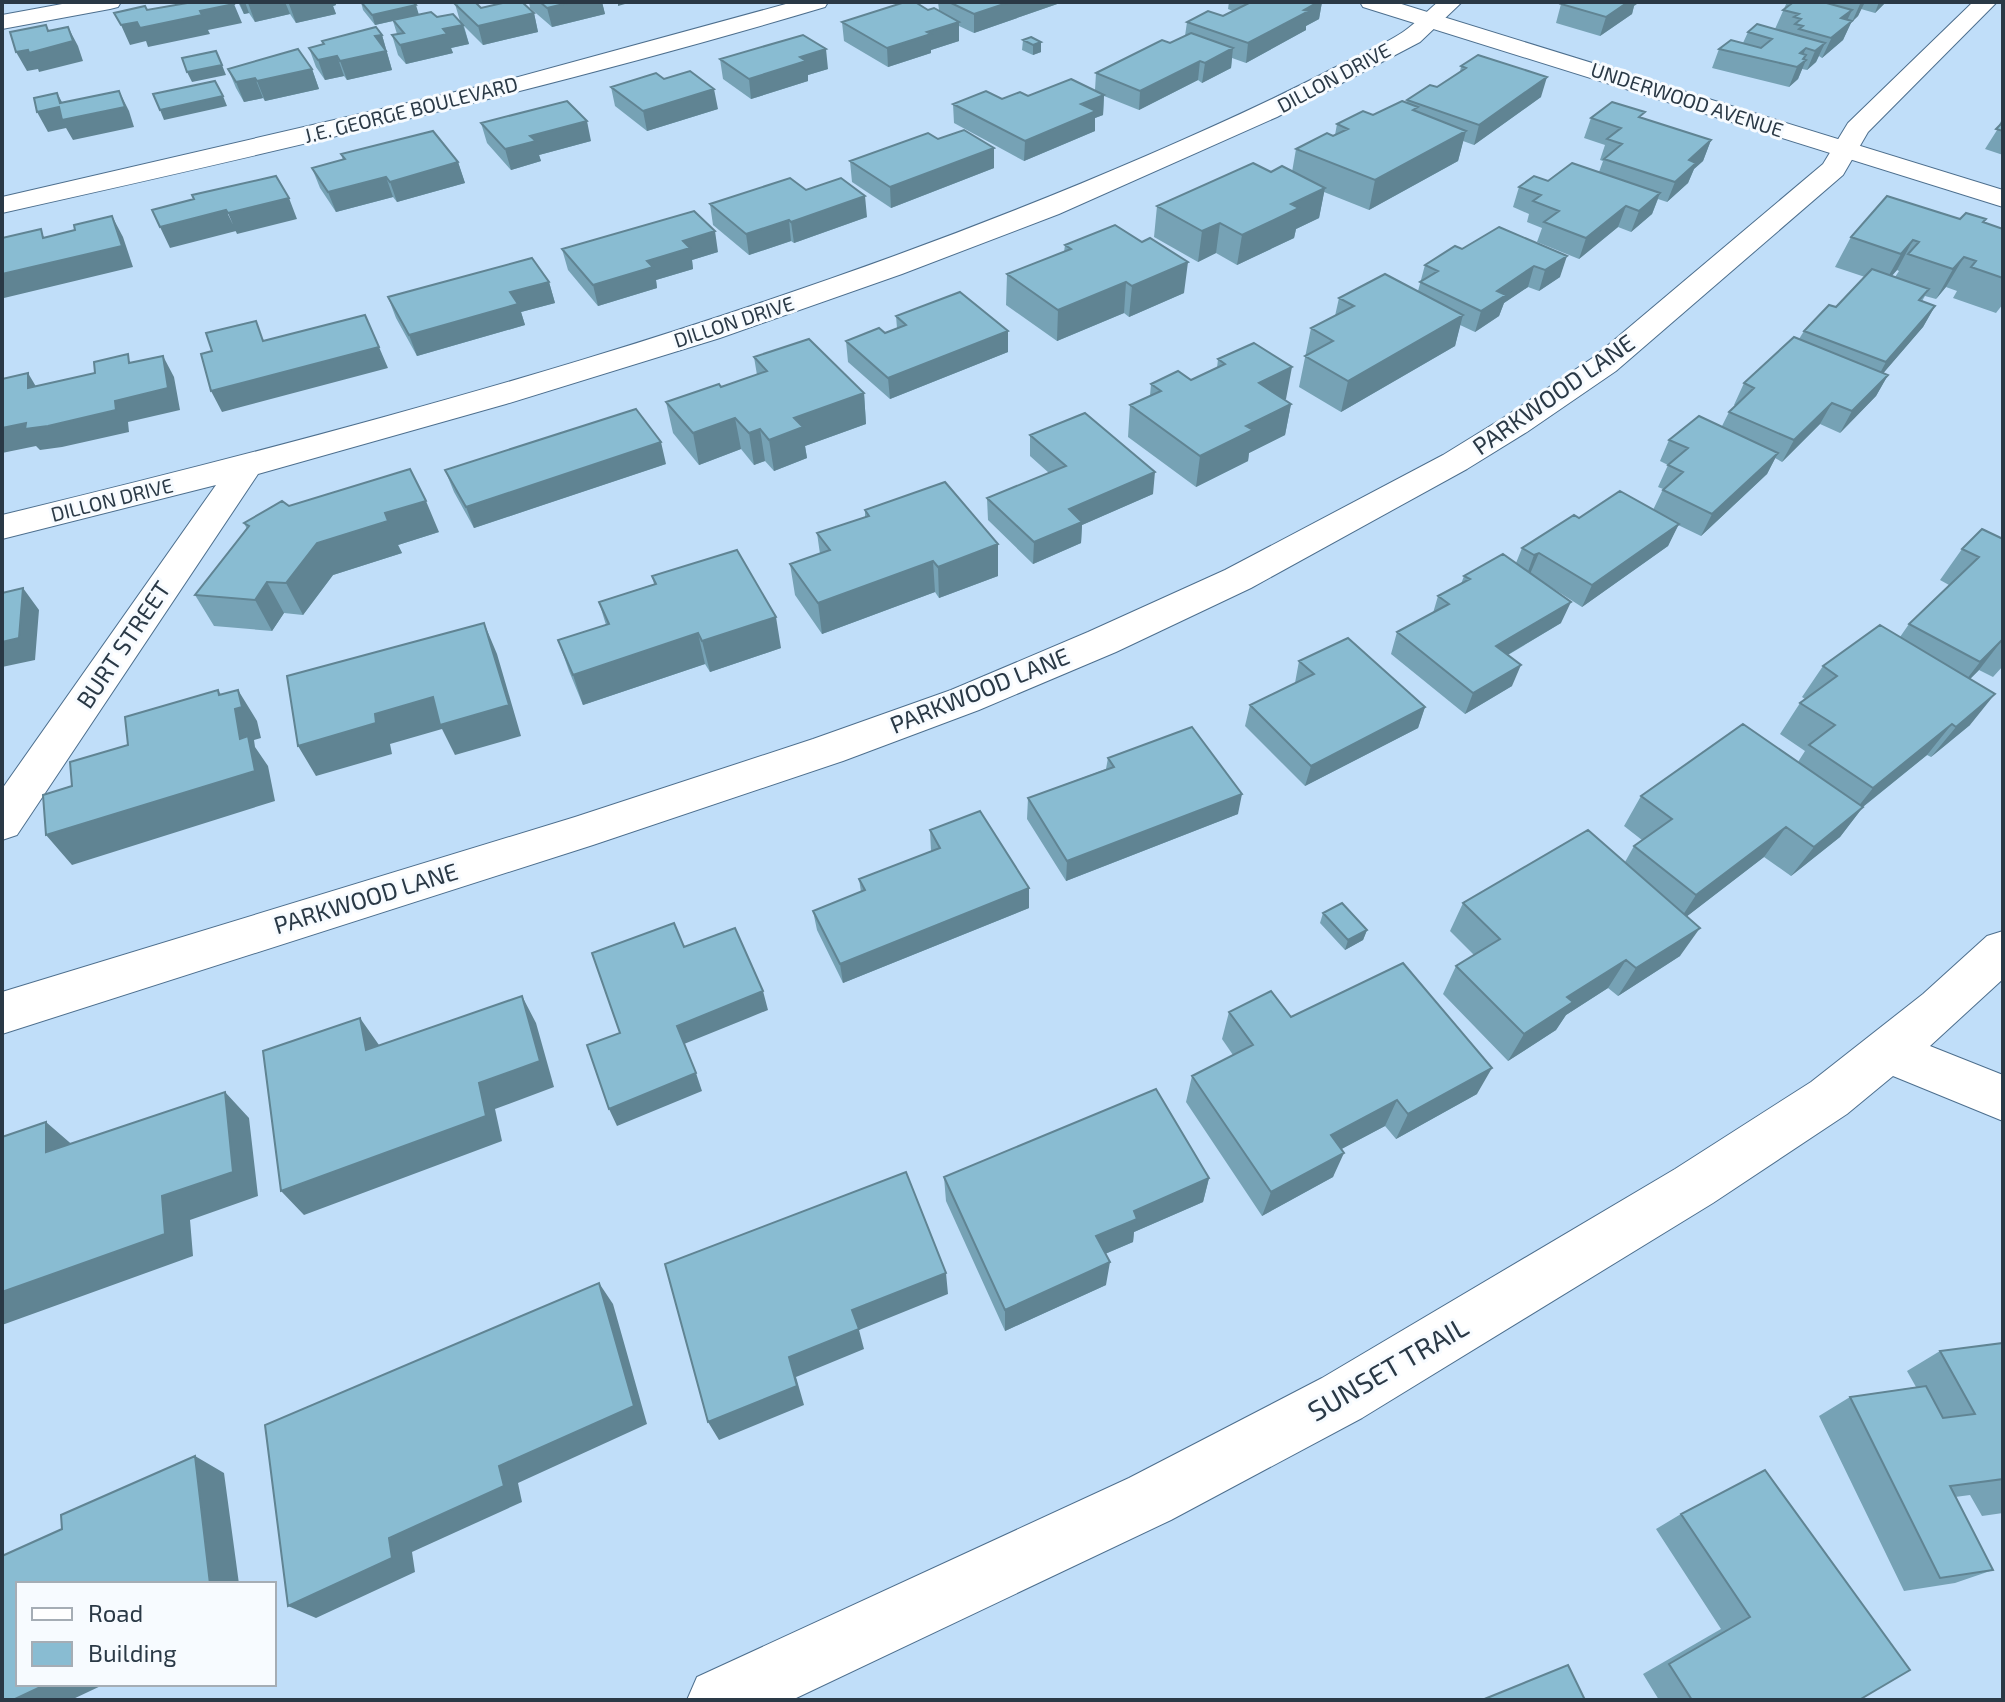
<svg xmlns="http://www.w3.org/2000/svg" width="2005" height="1702" viewBox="0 0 2005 1702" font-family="'Exo 2',sans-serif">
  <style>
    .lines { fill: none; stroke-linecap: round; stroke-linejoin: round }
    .minor-casing { stroke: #4d6f8e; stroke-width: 2 }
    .secondary-casing { stroke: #4d6f8e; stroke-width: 2 }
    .minor { fill: #fff; fill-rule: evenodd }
    .secondary { fill: #fff; fill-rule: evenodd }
    .wall { fill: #76a2b5; fill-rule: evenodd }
    .shaded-wall { fill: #608493 }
    .building { fill: #89bcd2; stroke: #608493; stroke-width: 2 }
    .labels { text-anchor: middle; stroke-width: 6; stroke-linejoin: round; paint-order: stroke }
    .far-street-label { font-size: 20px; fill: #2a3946; stroke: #f7fbff }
    .street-label { font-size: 24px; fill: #2a3946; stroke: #f7fbff }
    .near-street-label { font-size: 28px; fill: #2a3946; stroke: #f7fbff }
  </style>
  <rect width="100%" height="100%" fill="#c0def9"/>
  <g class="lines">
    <!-- minor casing -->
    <g class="minor-casing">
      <path id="minor" d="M73 2H121L118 7 110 9 2 29V15Z
        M793 2H828L825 7C554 88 278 151 2 213V197L507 80Z
        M1438 2H1462L1420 42 1277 117 1059 214 902 274 720 338 506 404 258 474 17 835 2 840V789L216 485 2 539V515C391 421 778 315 1146 156 1210 128 1273 100 1334 68 1357 56 1382 46 1403 32 1415 24 1426 12 1438 2Z
        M1973 2H1997L1868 132 1843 175 1616 371 1527 432 1467 469 1251 588 1116 652 979 710 843 761 593 845 2 1034V992L575 817 813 739 951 690 1088 632 1225 570 1443 455 1503 418 1594 357 1823 164 1848 123Z
        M2003 931V979L1930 1046 2003 1075V1121L1893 1076 1847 1114 1713 1203 1362 1418 1171 1520 792 1700H687L697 1677 1129 1478 1322 1378 1675 1169 1811 1082 1923 994 1987 936Z"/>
    </g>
    <!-- secondary casing -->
    <g class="secondary-casing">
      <path id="secondary" d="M1360 2H1395L2003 190V207L1363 7Z"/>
    </g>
    <!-- minor -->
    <use href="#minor" class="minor"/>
    <!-- secondary -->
    <use href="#secondary" class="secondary"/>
  </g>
  <!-- wall -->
  <path class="wall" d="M238 2H335L336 5 333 6 336 14 296 23 290 14 255 22 249 13 244 14Z
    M361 2 418 14 460 21 455 4 481 8 534 13 538 32 483 45 464 26 469 44 451 48 453 53 406 64 398 55 392 35 397 34 393 21 375 25 363 10Z
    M529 2H602L605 14 552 27 530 8Z
    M938 2H1063L974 33 959 26V41L931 50V53L888 67 844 41 842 22 928 10H939Z
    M1229 2H1322L1319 19 1306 26V30L1246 63 1232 58 1231 68 1202 83 1198 80 1139 110 1104 96 1103 115 1095 118V131L1024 161 954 123 953 104 1095 90 1096 73 1170 43 1185 36 1187 22 1223 16 1233 11 1228 9Z
    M1787 2H1886L1875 13 1861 9 1858 16 1851 22 1843 40 1822 58 1819 56 1816 62 1807 70 1802 69 1798 79 1789 87 1712 68 1719 49 1743 43 1748 32 1775 29Z
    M1561 4 1634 6 1632 14 1600 36 1556 23Z
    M382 35 392 70 347 80 344 76 325 80 316 67 309 48 324 45 322 41Z
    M1031 37 1041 52 1033 55 1022 50 1023 40Z
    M720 59 828 69 808 75V81L751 99 723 79Z
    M1461 66 1541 97 1474 145 1463 141 1458 161 1369 210 1324 192 1319 218 1296 229 1294 238 1237 265 1216 253 1198 262 1154 237 1157 206 1271 172H1292L1296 149 1335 135 1337 124 1373 115 1406 103 1407 100 1437 87 1460 72Z
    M228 69H312L319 89 265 101 263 98 244 102 236 88Z
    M664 79 718 109 647 131 615 106 611 87Z
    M2003 117V155L1985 149 1999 127H1998Z
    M1591 118 1643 119 1711 140 1703 161 1694 169 1688 183 1667 202 1658 199 1652 214 1631 232 1618 227 1579 259 1537 242 1542 228 1527 222 1529 214 1513 207 1519 187 1548 181 1599 172 1603 161 1600 160 1605 145 1584 138Z
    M481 123 591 141 539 155 541 161 511 170 487 143Z
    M938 139 994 168 891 208 852 182 850 161Z
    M341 154 458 162 465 183 397 202 393 197 336 212 320 188 312 168 343 160Z
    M806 190 867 217 794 243 791 241 749 255 713 225 710 204Z
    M1960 219 1984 223 2003 229V304L1996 313 1953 298 1957 291 1946 287 1936 299 1925 296 1922 301 1935 306 1923 327 1883 373 1888 375 1876 396 1840 433 1820 424 1782 462 1775 458 1767 474 1701 536 1678 525 1668 546 1582 607 1543 582 1561 623 1508 655 1512 686 1465 714 1391 654 1397 632 1433 613 1438 596 1461 584 1464 576 1516 563 1522 548 1579 518 1653 510 1663 489 1658 487 1668 465 1660 461 1669 440 1722 426 1729 412 1736 406 1734 405 1744 383 1799 339 1804 331 1836 307 1865 277 1835 267 1851 237ZM1897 270 1899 271 1895 277 1892 276Z
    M1499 227 1560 277 1539 291 1528 287 1504 303 1499 316 1475 332 1460 325 1455 346 1341 412 1299 387 1311 328 1335 316 1339 298 1418 291 1425 265 1462 249Z
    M1065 245 1184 293 1129 317 1124 313 1057 341 1006 305 1007 274 1064 252Z
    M562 249 718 252 692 260 693 269 656 280 657 288 598 306 568 270Z
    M549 282 555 303 521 312 525 325 417 356 396 318 388 297Z
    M896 316 1008 352 890 399 848 362 846 341 885 333 897 328Z
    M754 357 864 393 866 424 805 446 807 458 774 471 765 461 754 465 741 449 699 465 673 433 666 402 721 387 757 375Z
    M1218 359 1286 399 1284 400 1291 404 1285 435 1249 453 1248 461 1196 487 1128 437 1130 405 1150 396 1151 384 1191 380 1217 368Z
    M1030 435 1153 494 1082 525 1081 543 1033 564 988 520 987 498 1049 473 1030 456Z
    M666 464 474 528 454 492 445 470Z
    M289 506 439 532 398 545 402 553 333 575 303 615 284 613 272 631 214 626 195 595 247 529 244 523Z
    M865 510 998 544V576L939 598 935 592 822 634 795 595 790 564 820 554 817 533 865 517Z
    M2003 539V666L1993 677 1979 670 1970 679V725L1931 757 1927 755 1863 807 1840 837 1791 876 1764 857 1687 916 1680 956 1618 996 1608 988 1566 1015 1556 1030 1508 1061 1443 994 1456 966 1474 955 1450 931 1463 903 1625 862 1634 846 1642 840 1624 826 1641 796 1798 762 1805 751 1780 734 1800 703 1805 699 1802 697 1823 666 1900 637 1909 624 1949 585 1940 580 1962 549Z
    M652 576 781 648 710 672 705 664 583 705 569 671 558 640 606 625 599 602 654 584Z
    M1299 661 1425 707 1418 728 1305 786 1245 726 1250 705 1295 683Z
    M1108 758 1238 814 1066 881 1027 819 1028 798 1106 769Z
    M930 830 1029 908 843 983 817 930 813 911 861 892 859 879 931 851Z
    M1323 913 1367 930 1363 940 1345 950 1320 923Z
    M1229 1012 1291 1017 1477 1094 1396 1139 1385 1126 1341 1149 1333 1177 1262 1216 1186 1102 1192 1076 1233 1055 1222 1039Z
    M944 1177 1209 1178 1203 1202 1134 1232 1133 1242 1105 1254 1106 1285 1005 1331 946 1201Z
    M2003 1343V1513L1982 1516 1970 1495 1955 1497 1993 1570 1955 1583 1904 1591 1819 1416 1850 1397 1916 1387 1907 1371 1940 1351Z
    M1681 1514 1859 1700H1659L1643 1674 1721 1629 1656 1529Z"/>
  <!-- shaded-wall -->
  <path class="shaded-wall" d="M239 2H245L249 13 244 14Z
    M253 2H285L290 14 255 22 248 3Z
    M299 2H335L336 5 333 6 336 14 296 23 289 4Z
    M572 2H602L605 14 552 27 547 8Z
    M618 2H632L618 6Z
    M1010 2H1063L974 33V14Z
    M1318 2H1322L1319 19 1306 26V30L1246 63 1248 43Z
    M1628 2H1640L1634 6 1632 14 1600 36 1606 17Z
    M1861 2H1865L1858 16 1852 22Z
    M1879 2H1886L1875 13Z
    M234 4 242 23 208 30 210 34 148 47 146 41 130 45 121 25Z
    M416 5 419 15 375 25 372 15Z
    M1852 10 1844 27 1852 21 1843 40 1822 58 1841 18Z
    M534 13 538 32 483 45 478 26Z
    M959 22V41L931 50V53L888 67 887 48 927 32Z
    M46 25 56 46 68 27 78 46 83 61 39 72 38 69 27 71 16 52 48 31Z
    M463 25 469 44 451 48 453 53 406 64 400 45 443 29Z
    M382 35 392 70 347 80 340 61 375 36Z
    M1041 42V52L1033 55V45Z
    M1825 43 1816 62 1807 70 1815 51Z
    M1233 48 1231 68 1202 83 1205 63Z
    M1806 48 1798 67 1803 59 1806 55 1804 62 1806 60 1798 79 1789 87 1797 67 1800 53Z
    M826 49 828 69 808 75V81L751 99 749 79 800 57Z
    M337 56 344 76 325 80 318 60Z
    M1200 61 1198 80 1139 110 1140 91Z
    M222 65 226 75 192 82 187 72Z
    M312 69 319 89 265 101 257 81Z
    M1547 77 1541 97 1474 145 1479 125Z
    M255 78 263 98 244 102 236 82Z
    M714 89 718 109 647 131 643 111Z
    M119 91 129 111 134 127 73 140 66 128 48 132 37 112 60 103 57 93 68 113Z
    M1104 95 1103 115 1095 118V131L1024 161 1025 141 1081 104Z
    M223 96 227 106 164 120 160 110Z
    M587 121 591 141 539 155 541 161 511 170 505 149 530 136Z
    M1466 131 1458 161 1369 210 1375 180Z
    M1711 140 1703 161 1694 169 1688 183 1667 202 1675 182 1689 160Z
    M994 148V168L891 208 890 187Z
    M458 162 465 183 397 202 390 182Z
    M386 177 393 197 336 212 328 192Z
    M1325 188 1319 218 1296 229 1294 238 1237 265 1242 235 1291 204Z
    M1660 193 1652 214 1631 232 1639 211Z
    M865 196 867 217 794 243 791 222Z
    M289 198 297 219 237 234 228 213Z
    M1626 206 1618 227 1579 259 1586 238Z
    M226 210 236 231 170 248 160 227Z
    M112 216 123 237 133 267 4 298 2 294V274Z
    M789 220 791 241 749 255 746 234Z
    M1220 223 1216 253 1198 262 1202 231Z
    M715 231 718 252 692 260 693 269 656 280 657 288 598 306 593 285 647 261 683 241Z
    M1913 240 1897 270 1884 284 1901 254Z
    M1567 256 1560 277 1539 291 1545 270Z
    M1964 257 1946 287 1936 299 1953 269Z
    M1188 262 1184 293 1129 317 1132 286Z
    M1534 266 1528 287 1504 303 1499 316 1475 332 1481 311 1497 291Z
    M549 282 555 303 521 312 525 325 417 356 409 335 510 292Z
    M1126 282 1124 313 1057 341 1058 310Z
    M1935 306 1923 327 1874 384 1886 362Z
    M1463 315 1455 346 1341 412 1348 381Z
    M1008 331V352L890 399 888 378Z
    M379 347 388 368 222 412 211 391Z
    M163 356 174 377 180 410 128 422 129 432 62 447 40 450 36 446 2 453V428L115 401Z
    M1292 367 1286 399 1254 414 1259 383Z
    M28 373 41 395 28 388Z
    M1888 375 1876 396 1840 433 1852 411Z
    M864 393 866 424 805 446 807 458 774 471 769 440 794 418Z
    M1832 403 1820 424 1782 462 1794 440Z
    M1291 404 1285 435 1249 453 1248 461 1196 487 1200 456 1246 426Z
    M735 418 741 449 699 465 693 433Z
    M760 429 765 461 754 465 749 433Z
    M661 442 666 464 474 528 466 507Z
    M1778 453 1767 474 1701 536 1712 514Z
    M1155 472 1153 494 1082 525 1081 543 1033 564 1034 542 1069 509Z
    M426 501 439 532 398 545 402 553 333 575 303 615 286 583 317 543 385 513Z
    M1679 524 1668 546 1582 607 1592 585Z
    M998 544V576L939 598 938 567Z
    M1539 553 1530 574 1526 577 1534 555Z
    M933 561 935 592 822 634 818 603Z
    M267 582 284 613 272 631 255 600Z
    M23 588 39 610 35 660 2 667V642Z
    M1571 602 1561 623 1487 667 1496 646Z
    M776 617 781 648 710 672 702 641Z
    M484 623 497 654 521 736 455 755 442 729 390 744 392 754 316 776 298 746Z
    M698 633 705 664 583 705 573 675Z
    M2003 639 1979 670 1956 693 1980 662Z
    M1521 665 1512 686 1465 714 1473 693Z
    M218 690 237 720 235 709 238 690 257 721 261 738 254 740 255 747 268 766 275 801 72 865 46 835 240 739Z
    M1995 694 1970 725 1931 757 1956 727Z
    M1425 707 1418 728 1305 786 1311 766Z
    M1952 724 1927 755 1849 818 1873 788Z
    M1242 794 1238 814 1066 881 1067 861Z
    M1863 807 1840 837 1791 876 1814 847Z
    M1786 827 1764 857 1677 924 1696 895Z
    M1029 888V908L843 983 840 964Z
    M1700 928 1680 956 1618 996 1636 968Z
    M1367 930 1363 940 1345 950 1348 940Z
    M1626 960 1608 988 1566 1015 1556 1030 1508 1061 1524 1034 1567 997Z
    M763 991 768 1010 684 1044 677 1026Z
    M522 996 536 1023 554 1087 495 1109 502 1141 304 1215 281 1191 479 1083Z
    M360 1018 379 1045 366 1050Z
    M1492 1068 1477 1094 1396 1139 1408 1114Z
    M696 1073 702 1091 617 1126 609 1109Z
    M225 1092 249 1118 258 1196 190 1220 193 1256 2 1325V1292L162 1196Z
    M1397 1100 1385 1126 1321 1160 1331 1135Z
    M46 1122 76 1148 46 1152Z
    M1344 1153 1333 1177 1262 1216 1271 1192Z
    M1209 1178 1203 1202 1134 1232 1133 1242 1093 1259 1096 1236 1134 1211Z
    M1110 1262 1106 1285 1005 1331V1310Z
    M946 1273 948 1294 859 1330 864 1349 796 1377 804 1405 719 1440 708 1422 789 1357 852 1310Z
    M599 1283 613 1304 647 1424 518 1483 522 1502 412 1552 415 1572 316 1618 288 1606 499 1466Z
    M195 1456 224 1473 239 1584H210Z
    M47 1684H105L71 1700H13Z"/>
  <!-- building -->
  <path class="building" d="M193 2H233L234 4 200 11 202 15 140 28 137 22 121 25 114 13 145 6 147 10Z
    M361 2H413L416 5 372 15Z
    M462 2H475L481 8 507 2H522L534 13 478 26 455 4Z
    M540 2H572L547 8Z
    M905 2H915L928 10 934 8 959 22 927 32 931 34 887 48 842 22Z
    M949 2H1010L974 14Z
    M1251 2H1318L1304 10 1309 11 1248 43 1187 22 1208 11 1223 16Z
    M1564 2H1628L1606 17 1561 4Z
    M1787 2H1823L1852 10 1841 18 1852 21 1831 38 1799 29 1803 26 1795 24 1801 19 1794 17 1799 14 1783 10 1791 4Z
    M431 12 437 17 453 14 463 25 443 29 447 34 400 45 392 35 404 33 393 20Z
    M1757 24 1825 43 1815 51 1806 48 1800 53 1806 55 1803 59 1806 60 1797 67 1719 49 1731 40 1761 48 1772 39 1748 32Z
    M46 25 48 31 68 27 73 41 29 53 28 50 16 52 10 32Z
    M376 27 382 35 375 36 386 51 340 61 337 56 318 60 309 48 324 44 322 41Z
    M1191 33 1233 48 1205 63 1200 61 1140 91 1096 73 1162 40 1170 43Z
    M803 35 826 49 800 57 806 61 749 79 720 59Z
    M1031 37 1041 42 1033 45 1023 40Z
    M298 49 312 69 257 81 255 78 236 82 228 69Z
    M216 51 222 65 187 72 182 58Z
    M1478 55 1547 77 1479 125 1407 100 1430 85 1437 87 1466 68 1461 66Z
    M690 71 714 89 643 111 611 87 656 73 664 79Z
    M1071 79 1104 95 1081 104 1096 111 1025 141 953 104 986 91 1002 99 1020 92 1028 96Z
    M215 81 223 96 160 110 153 94Z
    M119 91 125 107 62 120 59 107 37 112 34 98 57 93 60 103Z
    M567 101 587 121 530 136 536 141 505 149 481 123Z
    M1402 101 1418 107 1413 110 1466 131 1375 180 1296 149 1327 133 1333 136 1348 129 1337 124 1363 111 1373 115Z
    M1612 102 1645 112 1639 117 1711 140 1689 160 1696 163 1675 182 1604 159 1622 144 1607 139 1621 128 1591 118Z
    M2003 122V131L1996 129Z
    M964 130 994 148 890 187 850 161 928 133 938 139Z
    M433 131 458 162 390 182 386 177 328 192 312 168 345 159 341 154Z
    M1253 163 1271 172 1282 166 1325 188 1291 204 1299 208 1242 235 1220 223 1202 231 1157 206Z
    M1572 163 1660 193 1639 211 1626 206 1586 238 1544 222 1559 211 1533 201 1541 195 1519 187 1534 176 1548 181Z
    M276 176 289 198 228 213 226 210 160 227 152 210 194 199 192 195Z
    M790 178 806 190 841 178 865 196 791 222 789 220 746 234 710 204Z
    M1887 196 1960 219 1966 213 1986 219 1983 222 2003 229V278L1971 267 1976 261 1964 257 1953 269 1908 254 1919 242 1913 240 1901 254 1851 237Z
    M694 211 715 231 683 241 690 248 647 261 653 267 593 285 562 249Z
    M112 216 122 246 2 274V238L41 229 43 238 75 230 74 225Z
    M1115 225 1142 242 1150 238 1188 262 1132 286 1126 282 1058 310 1007 274 1071 249 1065 245Z
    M1499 227 1567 256 1545 270 1534 266 1497 291 1506 295 1481 311 1420 282 1438 271 1425 265 1455 246 1462 249Z
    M532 258 549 282 510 292 518 304 409 335 388 297Z
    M1872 269 1929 289 1919 300 1935 306 1886 362 1804 331 1829 305 1836 307Z
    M1385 274 1463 315 1348 381 1305 356 1333 341 1311 328 1354 306 1339 298Z
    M960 292 1008 331 888 378 846 341 879 328 885 333 906 325 896 316Z
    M365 315 379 347 211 391 201 354 212 351 206 333 256 321 263 341Z
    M1794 337 1888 375 1852 411 1832 403 1794 440 1729 412 1754 388 1744 383Z
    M809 339 864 393 794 418 803 427 769 440 760 429 749 433 735 418 693 433 666 402 719 384 721 387 767 371 754 357Z
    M1254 343 1292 367 1259 383 1291 404 1246 426 1253 430 1200 456 1130 405 1161 391 1151 384 1178 371 1191 380 1225 364 1218 359Z
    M128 354 129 363 163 356 168 388 115 401 116 410 48 426 25 429 26 423 2 428V379L28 373V388L95 373 94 362Z
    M636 409 661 442 466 507 445 470Z
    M1085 413 1155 472 1069 509 1082 522 1034 542 987 498 1066 466 1030 435Z
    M1699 416 1778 453 1712 514 1663 490 1683 472 1668 465 1688 448 1669 440Z
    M410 469 426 501 385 513 388 521 317 543 286 583 267 582 255 600 195 595 249 526 244 523 282 501 289 506Z
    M945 482 998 544 938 567 933 561 818 603 790 564 830 550 817 533 869 516 865 510Z
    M1620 491 1679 524 1592 585 1539 553 1534 555 1522 548 1574 515 1579 518Z
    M1982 529 2003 539V639L1980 662 1909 624 1979 557 1962 549Z
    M737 550 776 617 702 641 698 633 573 675 558 640 609 624 599 602 656 584 652 576Z
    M1503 554 1571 602 1496 646 1521 665 1473 693 1397 632 1449 604 1438 596 1470 579 1464 576Z
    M23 588 19 638 2 642V593Z
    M484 623 509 705 440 725 433 697 375 714 376 723 298 746 287 676Z
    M1880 625 1995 694 1956 727 1952 724 1873 788 1809 745 1835 725 1800 703 1837 676 1823 666Z
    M1348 638 1425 707 1311 766 1250 705 1314 674 1299 661Z
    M218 690 219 695 238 690 242 707 235 709 240 739 248 736 255 771 46 835 43 795 72 786 70 762 128 745 125 717Z
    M1743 724 1863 807 1814 847 1786 827 1696 895 1634 846 1672 819 1641 796Z
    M1192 727 1242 794 1067 861 1028 798 1114 767 1108 758Z
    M980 811 1029 888 840 964 813 911 865 890 859 879 940 848 930 830Z
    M1588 830 1700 928 1636 968 1626 960 1567 997 1573 1002 1524 1034 1456 966 1500 939 1463 903Z
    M1342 903 1367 930 1348 940 1323 913Z
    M674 923 684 947 735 928 763 991 677 1026 696 1073 609 1109 587 1045 620 1033 592 953Z
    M1403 963 1492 1068 1408 1114 1397 1100 1331 1135 1344 1153 1271 1192 1192 1076 1253 1045 1229 1012 1271 991 1291 1017Z
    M522 996 540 1061 479 1083 486 1116 281 1191 263 1051 360 1018 366 1050Z
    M1156 1089 1209 1178 1134 1211 1137 1219 1096 1236 1110 1262 1005 1310 944 1177Z
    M225 1092 233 1172 162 1196 165 1234 2 1292V1137L46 1122V1152Z
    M906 1172 946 1273 852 1310 859 1329 789 1357 797 1386 708 1422 665 1264Z
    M599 1283 634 1406 499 1466 504 1486 389 1538 392 1558 288 1606 265 1425Z
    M2003 1343V1479L1950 1486 1993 1570 1940 1578 1850 1397 1926 1386 1943 1418 1975 1414 1940 1351Z
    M195 1456 210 1584H18V1684H47L13 1700H2V1556L62 1529 61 1515Z
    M1765 1470 1910 1670 1859 1700H1692L1669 1664 1750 1617 1681 1514Z
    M1568 1665 1585 1700H1482Z"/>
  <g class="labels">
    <!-- far-street labels -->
    <g class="far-street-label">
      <text transform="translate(1334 78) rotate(-28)" y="7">DILLON DRIVE</text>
      <text transform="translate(1687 100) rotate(18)" y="7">UNDERWOOD AVENUE</text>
      <text transform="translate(411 110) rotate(-14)" y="7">J.E. GEORGE BOULEVARD</text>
      <text transform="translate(734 322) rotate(-18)" y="7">DILLON DRIVE</text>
      <text transform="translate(112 500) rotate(-14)" y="7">DILLON DRIVE</text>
    </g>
    <!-- street labels -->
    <g class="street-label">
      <text transform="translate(1554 395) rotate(-35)" y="8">PARKWOOD LANE</text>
      <text transform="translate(124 645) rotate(-56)" y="8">BURT STREET</text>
      <text transform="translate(980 691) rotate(-22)" y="8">PARKWOOD LANE</text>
      <text transform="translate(366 899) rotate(-17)" y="8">PARKWOOD LANE</text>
    </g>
    <!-- near-street labels -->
    <g class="near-street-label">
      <text transform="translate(1388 1369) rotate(-30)" y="10">SUNSET TRAIL</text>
    </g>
  </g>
  <!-- border -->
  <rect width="2005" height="1702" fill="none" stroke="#2a3946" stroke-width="8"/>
  <!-- legend -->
  <rect x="16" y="1582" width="260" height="104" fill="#f7fbff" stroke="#a5adb5" stroke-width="2"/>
  <rect x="32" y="1608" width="40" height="12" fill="#ffffff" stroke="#a5adb5" stroke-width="2"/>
  <text x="88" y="1622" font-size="24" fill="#2a3946">Road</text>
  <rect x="32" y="1642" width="40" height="24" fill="#89bcd2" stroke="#a5adb5" stroke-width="2"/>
  <text x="88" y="1662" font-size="24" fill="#2a3946">Building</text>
</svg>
